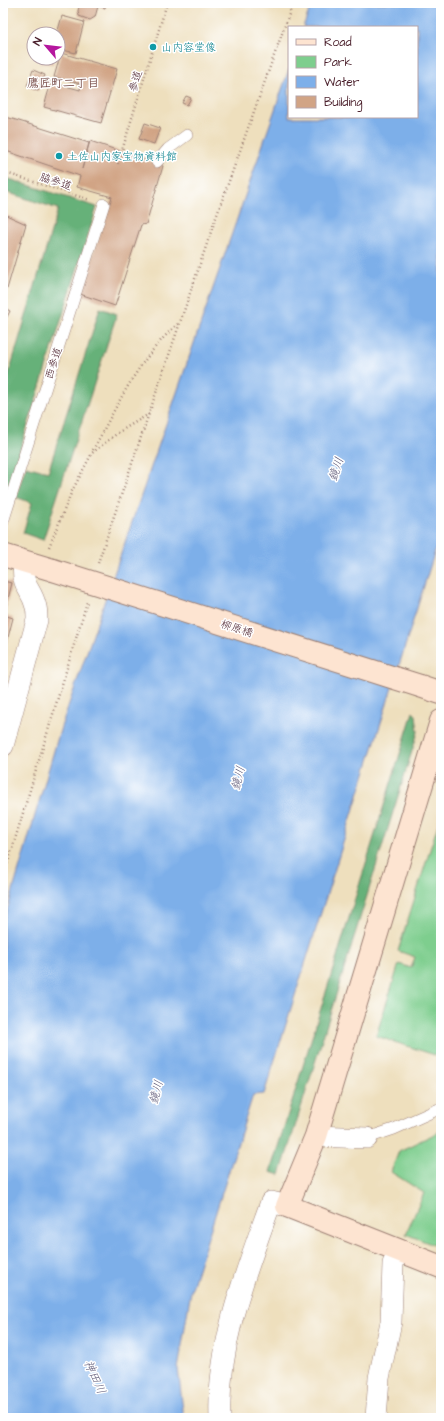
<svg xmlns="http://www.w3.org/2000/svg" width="444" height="1421" viewBox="0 0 444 1421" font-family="'Architects Daughter','Klee One',sans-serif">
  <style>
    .green { fill: #7ece8e; stroke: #64765c }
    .forest { fill: #66b179; stroke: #586852 }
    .water { fill: #7dafe9; stroke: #64678a }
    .building { fill: #d1a485 }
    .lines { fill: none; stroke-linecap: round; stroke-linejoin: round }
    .lane-casing { stroke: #9c7f74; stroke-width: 12 }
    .street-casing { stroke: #9c7f74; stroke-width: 22 }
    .secondary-casing { stroke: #9c7f74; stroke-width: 24 }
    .path { stroke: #9c7f74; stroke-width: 2.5; stroke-dasharray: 1 3; stroke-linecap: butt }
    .lane { stroke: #fff; stroke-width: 11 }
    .street { stroke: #fff; stroke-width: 21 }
    .secondary { stroke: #fde4d1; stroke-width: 22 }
    .secondary-bridge-casing { stroke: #9c7f74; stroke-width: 24; stroke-linecap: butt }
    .secondary-bridge { stroke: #fde4d1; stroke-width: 22 }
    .culture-dot { fill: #0f9aa8; stroke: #fff; stroke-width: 1.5 }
    .labels { text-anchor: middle; stroke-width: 3; stroke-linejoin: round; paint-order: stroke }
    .culture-label { font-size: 11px; fill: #0d838f; stroke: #fff; text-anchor: start }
    .street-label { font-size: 11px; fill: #4a1f2b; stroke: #fff }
    .neighbourhood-label { font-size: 12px; font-weight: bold; fill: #794e4a; stroke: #fff }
    .water-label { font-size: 12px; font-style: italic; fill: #5e5977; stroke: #fff }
  </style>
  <rect width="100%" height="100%" fill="#fff"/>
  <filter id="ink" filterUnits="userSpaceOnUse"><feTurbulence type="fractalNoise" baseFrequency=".025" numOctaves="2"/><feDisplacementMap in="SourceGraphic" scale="8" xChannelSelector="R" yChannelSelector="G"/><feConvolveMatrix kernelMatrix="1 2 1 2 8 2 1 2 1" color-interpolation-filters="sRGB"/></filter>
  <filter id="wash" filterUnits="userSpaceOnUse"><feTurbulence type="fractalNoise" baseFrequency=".012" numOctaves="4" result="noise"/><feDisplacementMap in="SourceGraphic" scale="16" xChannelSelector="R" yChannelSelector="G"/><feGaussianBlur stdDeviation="0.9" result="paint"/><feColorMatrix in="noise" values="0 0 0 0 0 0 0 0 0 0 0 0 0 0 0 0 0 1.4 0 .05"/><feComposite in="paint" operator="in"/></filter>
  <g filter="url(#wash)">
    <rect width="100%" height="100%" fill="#eedfbd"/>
    <!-- green -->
    <path class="green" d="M441 815V1057L376 1036 399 964 411 968 415 957 398 951Z
      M441 1131V1248L406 1234 424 1193 391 1172 399 1151Z"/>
    <!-- forest -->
    <path class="forest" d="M3 177 97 207 7 491 3 490V393L58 209 3 191Z
      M100 308 117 314 43 540 23 533 32 503 16 497 26 466 48 472Z
      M413 712 416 715 418 732 280 1175 270 1172Z"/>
    <!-- water -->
    <path class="water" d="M312 3H441V532L264 1094 253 1095 191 1291 178 1369 184 1418H3V924L61 727 289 69V117H417V27H303Z"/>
    <g id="blocks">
      <!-- building -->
      <path class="building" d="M80 3H106L105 8 98 6 95 17 90 20 79 16 78 11Z
        M62 16 84 22 76 53 58 49 57 34Z
        M61 53 117 69 101 123 44 107 51 82 80 90 81 84 54 77Z
        M41 58H53V64L40 63Z
        M33 70 45 75 38 91 27 86Z
        M186 96 191 98 187 105 182 103Z
        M3 116 89 143 82 169 90 141 163 166 146 224 141 225 115 306 80 294 112 197 77 187 80 176 3 150Z
        M145 123 160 128 154 144 139 139Z
        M4 214 26 224 7 289 3 288V215Z
        M5 308 10 311 7 317 3 315Z
        M3 581 12 583 4 615 13 618 4 653Z"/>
    </g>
  </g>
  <g filter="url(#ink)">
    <use href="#blocks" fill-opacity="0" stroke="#9c7f74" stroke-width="1"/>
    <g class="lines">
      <!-- lane casing -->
      <g class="lane-casing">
        <path id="lane" d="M157 162 168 149 187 135
          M3 522 104 204
          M367 1138 394 1129 441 1108"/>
      </g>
      <!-- street casing -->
      <g class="street-casing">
        <path id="street" d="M3 746 37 620C37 616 37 611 36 607 31 586 21 589 24 562
          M316 1136 367 1138
          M220 1418C217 1343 246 1272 271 1202L287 1206
          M376 1418 379 1378 391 1322 393 1264 398 1250"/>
      </g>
      <!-- secondary casing -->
      <g class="secondary-casing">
        <path id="secondary" d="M3 555 53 570
          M420 686 441 693
          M441 721 316 1136 287 1206 441 1267"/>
      </g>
      <!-- path -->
      <path class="path" d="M118 164 167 3H165
        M3 172 90 200
        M93 450C118 404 139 357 180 322
        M49 547 72 491 92 453 119 432 149 414
        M98 563 214 223 293 3
        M3 879 87 602"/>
      <!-- lane -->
      <use href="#lane" class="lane"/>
      <!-- street -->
      <use href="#street" class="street"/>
      <!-- secondary -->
      <use href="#secondary" class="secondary"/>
      <!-- secondary-bridge casing -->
      <g class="secondary-bridge-casing">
        <path id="secondary-bridge" d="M53 570 420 686"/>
      </g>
      <!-- secondary-bridge -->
      <use href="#secondary-bridge" class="secondary-bridge"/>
    </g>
  </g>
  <!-- markers -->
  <g class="culture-dot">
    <circle cx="153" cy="47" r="4"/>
    <circle cx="59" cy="156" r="4"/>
  </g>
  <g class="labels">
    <!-- culture labels -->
    <g class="culture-label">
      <text x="161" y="51">山内容堂像</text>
      <text x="67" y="160">土佐山内家宝物資料館</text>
    </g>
    <!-- street labels -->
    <g class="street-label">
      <text transform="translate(135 81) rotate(-73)" y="4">参道</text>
      <text transform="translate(56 181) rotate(18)" y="4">脇参道</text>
      <text transform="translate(53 363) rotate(-72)" y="4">西参道</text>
      <text transform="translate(237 628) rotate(18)" y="4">柳原橋</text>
    </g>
    <!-- neighbourhood labels -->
    <g class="neighbourhood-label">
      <text x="63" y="87">鷹匠町二丁目</text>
    </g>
    <!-- water labels -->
    <g class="water-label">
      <text transform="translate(336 469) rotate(-72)" y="4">鏡川</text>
      <text transform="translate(238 778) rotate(-75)" y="4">鏡川</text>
      <text transform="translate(156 1092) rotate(-75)" y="4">鏡川</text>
      <text transform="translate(95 1377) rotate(66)" y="4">神田川</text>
    </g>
  </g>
  <!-- margin -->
  <rect width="444" height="1421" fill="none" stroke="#fff" stroke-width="16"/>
  <!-- legend -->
  <rect x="288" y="26" width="130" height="92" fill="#ffffff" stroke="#b7a5aa"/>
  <rect x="296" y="39" width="20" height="6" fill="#fde4d1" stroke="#b7a5aa"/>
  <text x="324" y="46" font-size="12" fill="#4a1f2b">Road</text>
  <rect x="296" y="56" width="20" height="12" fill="#7ece8e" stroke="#b7a5aa"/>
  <text x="324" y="66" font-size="12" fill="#4a1f2b">Park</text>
  <rect x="296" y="76" width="20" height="12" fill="#7dafe9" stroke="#b7a5aa"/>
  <text x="324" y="86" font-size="12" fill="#4a1f2b">Water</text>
  <rect x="296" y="96" width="20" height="12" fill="#d1a485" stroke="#b7a5aa"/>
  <text x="324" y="106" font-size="12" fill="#4a1f2b">Building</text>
  <!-- north arrow -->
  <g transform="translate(46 46) rotate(298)"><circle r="19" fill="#ffffff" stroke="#b7a5aa"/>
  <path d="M0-3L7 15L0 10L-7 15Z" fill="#b5179e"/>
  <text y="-6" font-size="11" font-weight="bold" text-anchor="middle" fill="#4a1f2b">N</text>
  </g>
</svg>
